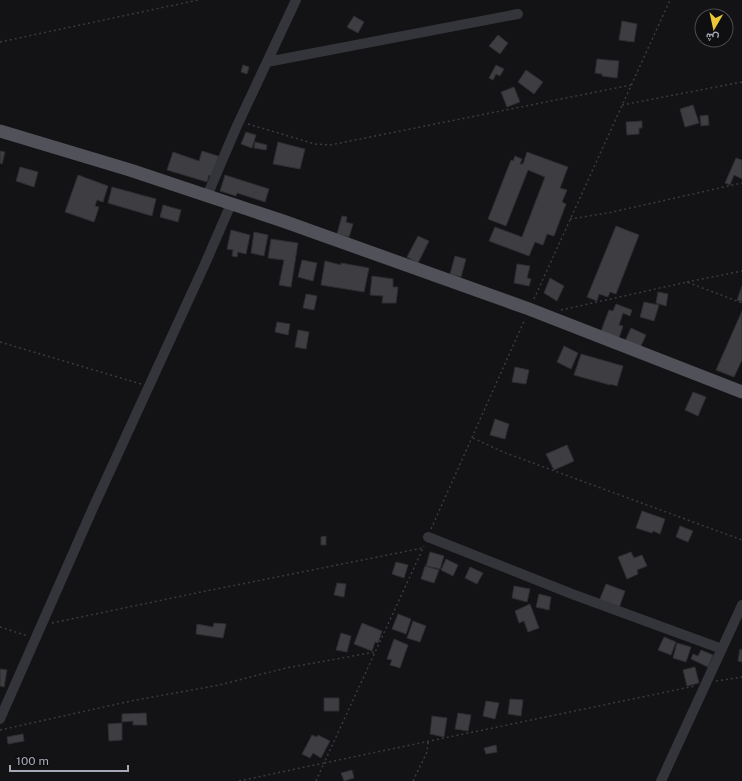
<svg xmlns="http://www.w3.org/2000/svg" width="742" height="781" viewBox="0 0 742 781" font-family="'Public Sans',Vazirmatn,sans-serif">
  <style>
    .building { fill: #3e3d42; stroke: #2e2d31 }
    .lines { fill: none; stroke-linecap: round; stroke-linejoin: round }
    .path { stroke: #3a3b41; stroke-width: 1.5; stroke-dasharray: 2 3; stroke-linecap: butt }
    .minor { stroke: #34353a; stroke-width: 10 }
    .major { stroke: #515159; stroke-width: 13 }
  </style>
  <rect width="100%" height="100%" fill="#131315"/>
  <!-- building -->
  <path class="building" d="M354 16 364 22 358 33 347 27Z
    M622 21 637 24 634 42 619 40Z
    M498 35 508 43 500 54 489 46Z
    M597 59 619 61 617 78 602 76V74L595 73Z
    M243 65 249 67 247 74 241 72Z
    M496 65 504 69 500 76 496 74 493 80 489 78Z
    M526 70 543 82 534 94 518 82Z
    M514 87 520 102 507 107 501 92Z
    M693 105 699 123 685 127 680 109Z
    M708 115 709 125 701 126 700 116Z
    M642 121V128H639V134L627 135 626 122Z
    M246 132 256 135 252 148 241 144Z
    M255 142 267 145 266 150 254 148Z
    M278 142 305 149 300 169 273 164Z
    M0 151 5 152 2 164 0 163Z
    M202 151 221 157 215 177 209 175 207 182 167 170 173 152 199 161Z
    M527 152 568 167 560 188 567 190 562 202 566 204 554 236 547 234 543 245 535 242 529 256 489 241 495 227 522 237 545 177 528 170 506 226 488 219 511 160 513 161 515 156 522 159 520 164H523Z
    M736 158 742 160V179L734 175 730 185 725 183Z
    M20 167 38 172 34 187 16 181Z
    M78 175 108 186 103 202 97 200 95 206 99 207 94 222 65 212Z
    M225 175 269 189 265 202 237 193 236 196 220 191Z
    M112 187 156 199 152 216 108 203Z
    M163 205 181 210 178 222 160 217Z
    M342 216 347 217 346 222 353 224 349 237 337 234Z
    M616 226 639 235 616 294 610 292 608 297 599 294 597 301 587 297Z
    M231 230 250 235 246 254 238 252 237 257 232 256 233 250 227 249Z
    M254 232 268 235 264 256 251 253Z
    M418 236 429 241 418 263 407 257Z
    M271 239 298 243 291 287 279 285 284 260 268 258Z
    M455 256 466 259 461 277 450 274Z
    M302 260 317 263 313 281 298 277Z
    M325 261 341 265V263L369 268 364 292 321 285Z
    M517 264 530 266 527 278 531 279 529 286 514 283Z
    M372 276 393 279V287H398L396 303H382L383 296 370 295Z
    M550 278 564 286 557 301 544 293Z
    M742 286V302L737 300Z
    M658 292 668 294 666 306 656 303Z
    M306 294 317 296 314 310 303 308Z
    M644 302 659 305 654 321 640 317Z
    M616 304 632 310 630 316 623 313 619 325 623 326 619 338 601 331 609 310 613 311Z
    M742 311V360L734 377 716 370Z
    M277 322 290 324 288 335 275 332Z
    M631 328 646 335 640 348 625 341Z
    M298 330 309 332 306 349 295 347Z
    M564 346 578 353 571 369 557 362Z
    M581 354 623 366 617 386 610 384V385L574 375Z
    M515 367 529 370 526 384 512 382Z
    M693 392 706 397 698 416 685 410Z
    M495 419 509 424 505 439 490 435Z
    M567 445 574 461 554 470 546 454Z
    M642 511 665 519 660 534 653 531 652 533 636 528Z
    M680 526 693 531 688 542 676 537Z
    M326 536V545H321V537Z
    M430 552 444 556 440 569 426 566Z
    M631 552 634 558 642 555 647 566 637 570 638 574 627 579 618 557Z
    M446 559 458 565 453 576 441 570Z
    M396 562 408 565 404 578 392 574Z
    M425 566 439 570 434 583 421 579Z
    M470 567 483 573 477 584 465 578Z
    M337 583 346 584 344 597 334 595Z
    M606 584 625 591 619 608 599 601Z
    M514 586 530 589 527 602 512 598Z
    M539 594 551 597 549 610 536 607Z
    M530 604 539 628 528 632 524 621 519 623 515 611Z
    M398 614 411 619 406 634 392 629Z
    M413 621 426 626 420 642 407 638Z
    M214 623 226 624 223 638 196 634 197 624 213 627Z
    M362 623 382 631 378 643 375 642 372 651 354 644Z
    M341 633 351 636 347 652 336 650Z
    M664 637 676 642 671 655 658 650Z
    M394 639 408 645 400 668 390 665 392 660 387 659Z
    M677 643 691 647 686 662 673 658Z
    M740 649 742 650V662L738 661Z
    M701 650 713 655 708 667 691 659 693 654 698 656Z
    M695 667 699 683 687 686 683 670Z
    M0 669 7 670 4 687 0 686Z
    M324 698H339V711H324Z
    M510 699 523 700 521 716 508 714Z
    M486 701 499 703 495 719 483 716Z
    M146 713 147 725H133V721L122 722V714Z
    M458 713 471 715 468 731 455 729Z
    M432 716 447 718 444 737 430 734Z
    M122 723V740L109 741 108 724Z
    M23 734 24 741 8 744 7 737Z
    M312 735 317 737 318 735 330 741 321 758 313 753 310 758 302 754Z
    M496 745 497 752 486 754 484 748Z
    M352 770 354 778 344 781 341 773Z"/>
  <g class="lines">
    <!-- path -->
    <path class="path" d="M0 42 198 0
      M622 105 742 82
      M248 124 315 144 330 145 631 85
      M570 219 608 213 742 183
      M687 282 742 271
      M534 299 670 0
      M561 310 687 282 742 303
      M0 342 141 384
      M473 438 503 452 742 540
      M431 529 525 319
      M52 623 206 591 423 548
      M0 627 28 636
      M716 681 742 677
      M0 730 131 701 219 685 286 668 375 652
      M239 781 324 763 424 546
      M316 781 324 763 695 686
      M413 781 427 752 428 741"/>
    <!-- minor -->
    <path class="minor" d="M267 62 518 14
      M207 196 236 128 296 0
      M428 537 572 594 722 649
      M0 719 93 508 205 264 231 204
      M661 781 742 605"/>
    <!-- major -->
    <path class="major" d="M0 131 130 170 283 221 529 309 742 392"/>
  </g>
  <!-- north arrow -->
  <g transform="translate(714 28) rotate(189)"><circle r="19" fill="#0f0e10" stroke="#4b4c52"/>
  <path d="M0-3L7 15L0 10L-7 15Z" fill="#ebc736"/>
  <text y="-6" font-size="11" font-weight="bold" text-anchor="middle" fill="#a5a8b5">ش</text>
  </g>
  <!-- scale -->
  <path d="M10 765v6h118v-6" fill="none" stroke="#a5a8b5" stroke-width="2"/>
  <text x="16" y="765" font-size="12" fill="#a5a8b5" stroke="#0f0e10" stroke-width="3" paint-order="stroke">100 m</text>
</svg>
